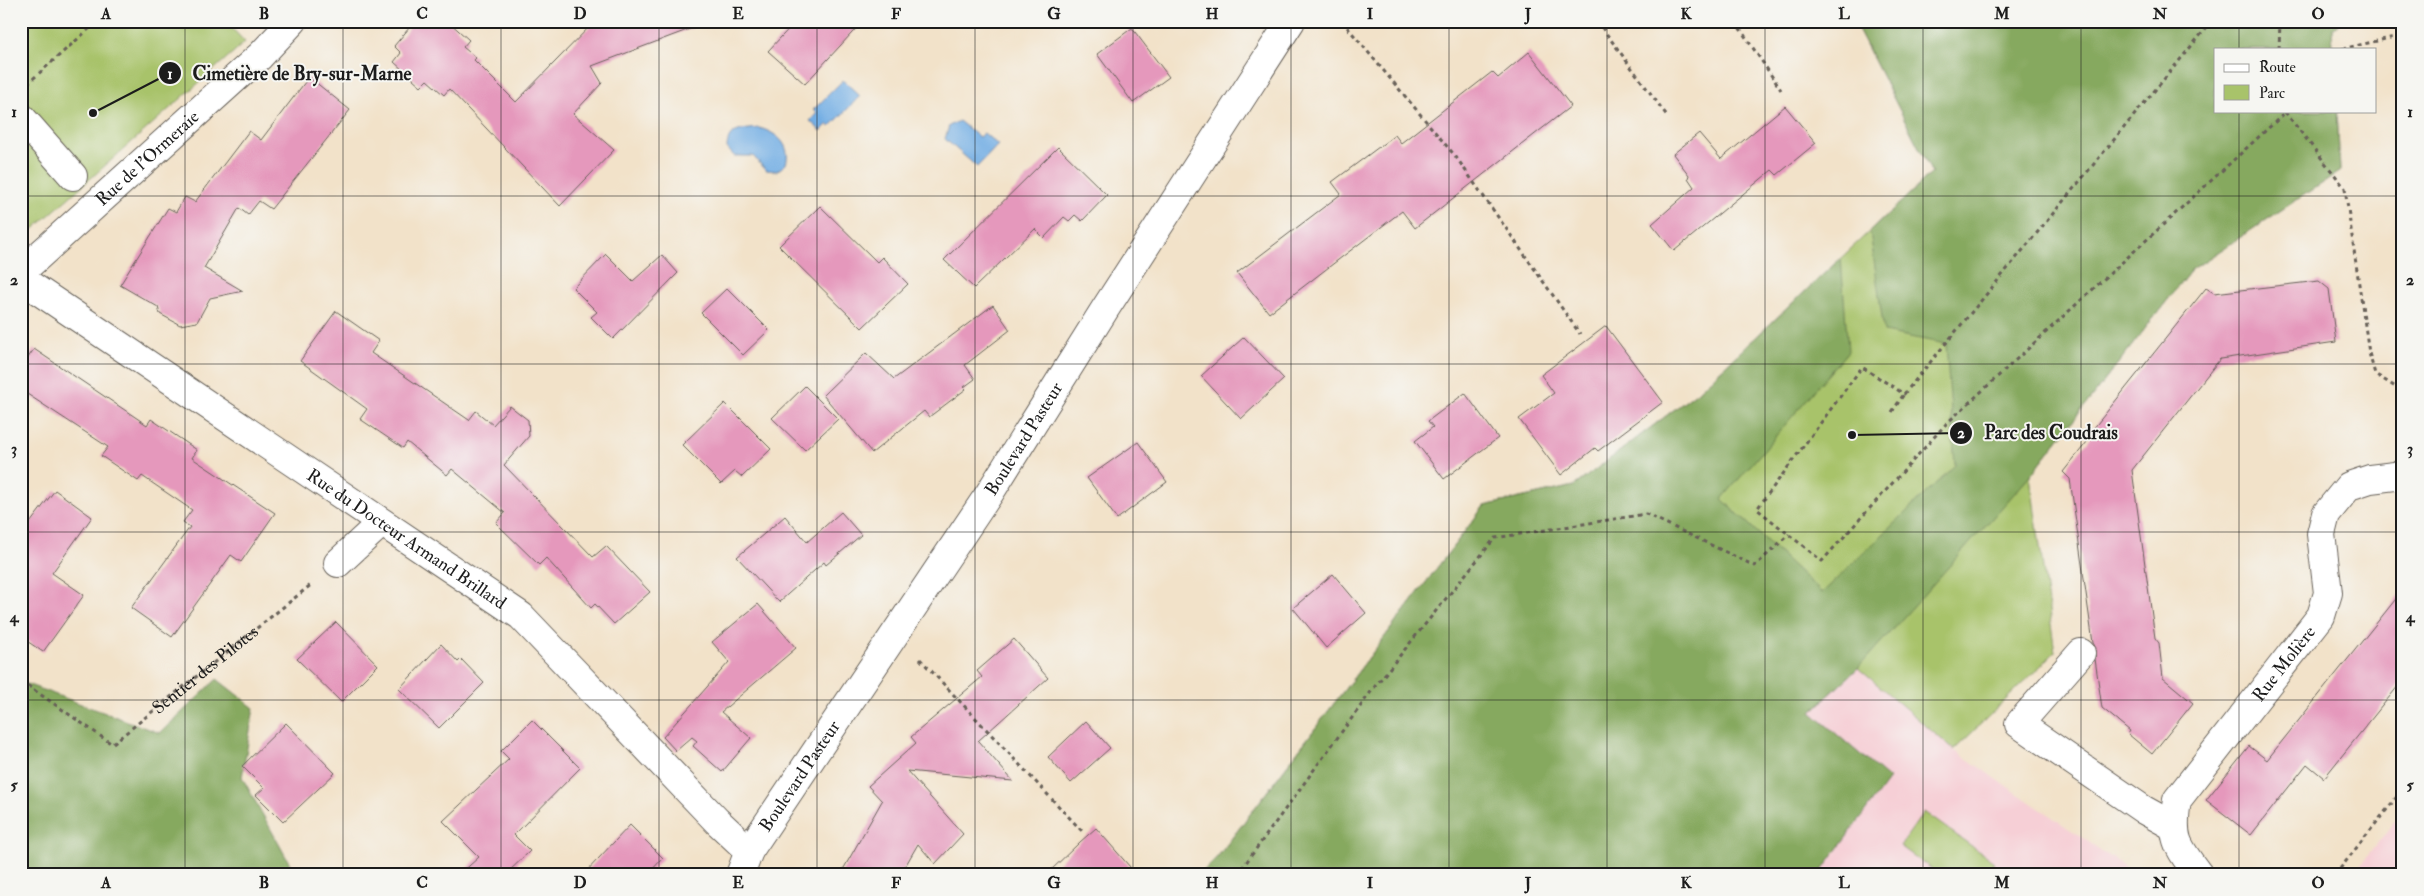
<svg xmlns="http://www.w3.org/2000/svg" width="2424" height="896" viewBox="0 0 2424 896" font-family="'IM FELL Double Pica',serif">
  <style>
    .built { fill: #f6cfd6 }
    .green { fill: #a8c36a; stroke: #627043 }
    .forest { fill: #86a95e; stroke: #51623d }
    .water { fill: #73aee4; stroke: #486580 }
    .building { fill: #e598bc }
    .lines { fill: none; stroke-linecap: round; stroke-linejoin: round }
    .minor-casing { stroke: #676159; stroke-width: 30 }
    .major-casing { stroke: #676159; stroke-width: 30 }
    .path { stroke: #676159; stroke-width: 3; stroke-dasharray: 4 4; stroke-linecap: butt }
    .minor { stroke: #fff; stroke-width: 28 }
    .major { stroke: #fff; stroke-width: 28 }
    .grid { fill: none; stroke: #1c1c1c; stroke-width: 1; stroke-opacity: 0.55 }
    .labels { text-anchor: middle; stroke-width: 4; stroke-linejoin: round; paint-order: stroke }
    .street-label { font-size: 18px; fill: #1c1c1c; stroke: #f6f6f2 }
    .leader { fill: none; stroke: #1c1c1c; stroke-width: 2 }
    .callout-dot { fill: #1c1c1c; stroke: #f6f6f2; stroke-width: 2 }
    .mark-label { font-size: 15px; text-anchor: middle; font-weight: bold; fill: #fff }
    .callout-label { font-size: 19px; text-anchor: middle; font-weight: bold; fill: #1c1c1c; stroke: #f6f6f2; stroke-width: 4; stroke-linejoin: round; paint-order: stroke }
    .neatline { fill: none; stroke: #1c1c1c; stroke-width: 2 }
    .grid-label { font-size: 16px; text-anchor: middle; font-weight: bold; fill: #1c1c1c }
  </style>
  <rect width="100%" height="100%" fill="#f6f6f2"/>
  <filter id="ink" filterUnits="userSpaceOnUse"><feTurbulence type="fractalNoise" baseFrequency=".02" numOctaves="2"/><feDisplacementMap in="SourceGraphic" scale="10" xChannelSelector="R" yChannelSelector="G"/><feConvolveMatrix kernelMatrix="1 2 1 2 8 2 1 2 1" color-interpolation-filters="sRGB"/></filter>
  <filter id="wash" filterUnits="userSpaceOnUse"><feTurbulence type="fractalNoise" baseFrequency=".0096" numOctaves="4" result="noise"/><feDisplacementMap in="SourceGraphic" scale="20" xChannelSelector="R" yChannelSelector="G"/><feGaussianBlur stdDeviation="1.12" result="paint"/><feColorMatrix in="noise" values="0 0 0 0 0 0 0 0 0 0 0 0 0 0 0 0 0 1.4 0 .05"/><feComposite in="paint" operator="in"/></filter>
  <g filter="url(#wash)">
    <rect width="100%" height="100%" fill="#f2e2c9"/>
    <!-- built -->
    <path class="built" d="M1858 668 1954 750 2137 875H1637Z
      M2403 810V875H2353Z"/>
    <!-- green -->
    <path class="green" d="M21 21H225L245 42 21 240Z
      M1854 21H2343L2332 29 2333 49H2215V111H2337L2340 171 2191 270 2030 476 2055 652 1954 750 1858 668 1637 875H1200L1219 855 1484 506 1574 486 1696 393 1932 173Z
      M1924 812 1994 862 1985 875H1940L1900 846Z"/>
    <!-- forest -->
    <path class="forest" d="M1854 21H2343L2332 29 2333 49H2215V111H2337L2340 171 2191 270 2030 476 1858 668 1811 712 1889 779 1819 875H1200L1219 855 1484 506 1574 486 1696 393 1841 258 1848 351 1722 499 1822 593 1955 465 1946 344 1884 332 1870 231 1932 173Z
      M217 679 254 708 242 777 296 875H21V682L160 733Z"/>
    <!-- water -->
    <path class="water" d="M843 80 860 96 830 127 828 124 821 131 810 121 817 113 813 110Z
      M959 121 979 137 984 133 998 145 977 167 945 139 949 126Z
      M759 128C776 132 792 145 786 164L777 171 766 170 753 156H734L727 148C727 128 745 130 759 128Z"/>
    <g id="blocks">
      <!-- building -->
      <path class="building" d="M415 21H448L469 40 463 47 476 58 474 60 516 102 595 21H702L703 24 592 66 602 83 573 114 614 150 560 206 449 89 444 95 427 80 421 86 394 62 401 53 394 46Z
        M796 21H863L805 84 768 51Z
        M1132 28 1169 77 1133 103 1097 54Z
        M1529 52 1571 106 1415 228 1402 211 1269 313 1237 273 1341 194 1332 182 1395 135 1401 143 1492 72 1498 78Z
        M309 77 350 110 271 209 259 201 248 215 239 208 204 268 243 291 210 298 197 322 180 325 160 314 158 307 120 285 168 208 176 212 185 197 195 202 249 131 261 140Z
        M1785 106 1816 143 1777 175 1772 170 1674 251 1652 224 1694 187 1688 178 1689 175 1673 154 1699 133 1721 159Z
        M1058 147 1107 195 1082 221 1075 215 1069 221 1064 217 1044 238 1035 229 974 288 944 260Z
        M820 206 877 262 882 257 908 284 862 328 779 246Z
        M606 254 633 281 662 255 678 273 613 339 591 317 597 312 573 288Z
        M2319 281 2329 289 2336 342 2220 359 2132 470 2155 638 2159 643 2163 678 2193 703 2152 754 2128 734 2130 731 2102 708 2095 659 2096 648 2093 643 2070 479 2063 472 2091 437 2089 434 2206 288 2214 293Z
        M727 288 769 330 743 355 701 313Z
        M993 305 1010 330 965 365 975 379 964 387 966 389 929 417 924 411 872 453 823 395 866 353 894 379Z
        M336 311 379 341 371 353 469 420 476 411 493 425 510 406 528 420 529 436 504 465 593 557 606 546 650 592 614 624 595 604 591 608 546 558 539 565 496 523 505 513 452 469 447 475 407 442 403 448 360 419 367 409 300 361Z
        M1606 326 1663 402 1598 451 1595 448 1561 475 1519 419 1554 393 1541 375Z
        M1244 337 1284 379 1241 419 1201 376Z
        M34 349 147 425 151 419 197 450 192 458 275 513 241 562 231 555 172 637 131 608 190 527 183 522 192 510 142 476 138 481 101 456 108 447 21 390V368Z
        M805 386 838 419 805 450 772 418Z
        M1465 393 1498 438 1444 479 1415 441 1433 427 1428 421Z
        M725 403 771 449 742 477 735 471 721 484 682 445Z
        M1138 442 1167 482 1117 519 1087 478Z
        M55 490 92 517 52 573 84 595 43 652 21 637V535Z
        M841 512 861 535 826 565 824 562 779 602 737 557 785 516 807 542Z
        M1333 574 1366 613 1326 648 1293 608Z
        M2403 590V680L2324 778 2307 764 2251 835 2206 800 2249 746 2267 760Z
        M758 604 796 648 721 712 751 738 722 772 693 746 697 741 692 737 676 751 663 737 729 662 712 642Z
        M336 622 378 665 341 702 297 659Z
        M1014 639 1048 678 978 741 1013 781 907 771 963 834 935 864 918 844 900 875H840L882 801 868 786 916 743 911 737 982 677 977 671Z
        M441 644 458 662 461 659 484 683 439 728 399 689Z
        M532 720 580 768 514 835 530 851 505 875H459L479 857 443 821 509 759 501 751Z
        M1086 721 1110 748 1071 783 1048 757Z
        M286 723 335 773 283 822 256 795 264 788 242 766Z
        M630 825 663 858 647 875H583Z
        M1096 828 1137 875H1046L1080 842Z"/>
    </g>
  </g>
  <g filter="url(#ink)">
    <use href="#blocks" fill-opacity="0" stroke="#676159" stroke-width="1"/>
    <g class="lines">
      <!-- minor casing -->
      <g class="minor-casing">
        <g id="minor">
          <path d="M21 117 73 176"/>
          <path id="s2" d="M21 272 260 56 293 21"/>
          <path id="s3" d="M21 279 521 616 717 821 749 851"/>
          <path d="M338 563 381 523"/>
          <path d="M2081 653 2019 724 2144 810 2173 826"/>
          <path id="s4" d="M2199 875C2176 845 2171 838 2177 800L2321 616 2328 593 2321 534 2326 514 2349 486 2370 479 2403 475"/>
        </g>
      </g>
      <!-- major casing -->
      <g class="major-casing">
        <g id="major">
          <path id="s5" d="M740 875 749 851 989 494 1105 309 1291 21"/>
        </g>
      </g>
      <!-- path -->
      <g class="path">
        <path d="M1342 21 1456 157 1580 334"/>
        <path d="M1597 21 1668 117"/>
        <path d="M1735 21 1781 90"/>
        <path d="M2212 21 1904 394 1862 367 1757 509 1822 561 1946 424 2287 111"/>
        <path d="M2279 49 2280 21"/>
        <path d="M2342 49 2403 35"/>
        <path d="M27 84 98 21"/>
        <path d="M2285 112 2345 188 2369 353 2375 374 2397 388 2403 387"/>
        <path d="M1892 412 1904 394"/>
        <path d="M920 659 1082 831"/>
        <path id="s1" d="M21 681 112 744 312 584"/>
        <path d="M1237 875 1376 685 1495 538 1646 514 1755 566 1789 534"/>
        <path d="M2335 875 2403 789"/>
      </g>
      <!-- minor -->
      <use href="#minor" class="minor"/>
      <!-- major -->
      <use href="#major" class="major"/>
    </g>
  </g>
  <!-- grid -->
  <path class="grid" d="M185 21V875M343 21V875M501 21V875M659 21V875M817 21V875M975 21V875M1133 21V875M1291 21V875M1449 21V875M1607 21V875M1765 21V875M1923 21V875M2081 21V875M2239 21V49M2239 111V875M21 196H2403M21 364H2403M21 532H2403M21 700H2403"/>
  <g class="labels">
    <!-- street labels -->
    <g class="street-label">
      <text dy="6" stroke="none"><textPath href="#s2" startOffset="170">Rue de l'Ormeraie</textPath></text>
      <text dy="6" stroke="none"><textPath href="#s5" startOffset="521">Boulevard Pasteur</textPath></text>
      <text dy="6" stroke="none"><textPath href="#s3" startOffset="465">Rue du Docteur Armand Brillard</textPath></text>
      <text dy="6" stroke="none"><textPath href="#s4" startOffset="255">Rue Molière</textPath></text>
      <text dy="6" stroke="none"><textPath href="#s1" startOffset="230">Sentier des Pilotes</textPath></text>
      <text dy="6" stroke="none"><textPath href="#s5" startOffset="116">Boulevard Pasteur</textPath></text>
    </g>
  </g>
  <!-- callouts -->
  <path class="leader" d="M93 113L170 73M1852 435L1961 433"/>
  <g class="callout-dot">
    <circle cx="93" cy="113" r="5"/>
    <circle cx="1852" cy="435" r="5"/>
    <circle cx="170" cy="73" r="12"/>
    <circle cx="1961" cy="433" r="12"/>
  </g>
  <g class="mark-label">
    <text x="170" y="79">1</text>
    <text x="1961" y="438">2</text>
  </g>
  <g class="callout-label">
    <text x="302" y="80">Cimetière de Bry-sur-Marne</text>
    <text x="2051" y="439">Parc des Coudrais</text>
  </g>
  <!-- margin -->
  <rect width="2424" height="896" fill="none" stroke="#f6f6f2" stroke-width="55"/>
  <!-- legend -->
  <rect x="2214" y="48" width="162" height="65" fill="#f6f6f2" stroke="#9f9f9c"/>
  <rect x="2224" y="64" width="25" height="8" fill="#ffffff" stroke="#9f9f9c"/>
  <text x="2259" y="72" font-size="15" fill="#1c1c1c">Route</text>
  <rect x="2224" y="85" width="25" height="15" fill="#a8c36a" stroke="#9f9f9c"/>
  <text x="2259" y="98" font-size="15" fill="#1c1c1c">Parc</text>
  <rect x="28" y="28" width="2368" height="840" class="neatline"/>
  <g class="grid-label">
    <text x="106" y="19">A</text>
    <text x="264" y="19">B</text>
    <text x="422" y="19">C</text>
    <text x="580" y="19">D</text>
    <text x="738" y="19">E</text>
    <text x="896" y="19">F</text>
    <text x="1054" y="19">G</text>
    <text x="1212" y="19">H</text>
    <text x="1370" y="19">I</text>
    <text x="1528" y="19">J</text>
    <text x="1686" y="19">K</text>
    <text x="1844" y="19">L</text>
    <text x="2002" y="19">M</text>
    <text x="2160" y="19">N</text>
    <text x="2318" y="19">O</text>
    <text x="14" y="117">1</text>
    <text x="2410" y="117">1</text>
    <text x="14" y="285">2</text>
    <text x="2410" y="285">2</text>
    <text x="14" y="454">3</text>
    <text x="2410" y="454">3</text>
    <text x="14" y="622">4</text>
    <text x="2410" y="622">4</text>
    <text x="14" y="790">5</text>
    <text x="2410" y="790">5</text>
    <text x="106" y="888">A</text>
    <text x="264" y="888">B</text>
    <text x="422" y="888">C</text>
    <text x="580" y="888">D</text>
    <text x="738" y="888">E</text>
    <text x="896" y="888">F</text>
    <text x="1054" y="888">G</text>
    <text x="1212" y="888">H</text>
    <text x="1370" y="888">I</text>
    <text x="1528" y="888">J</text>
    <text x="1686" y="888">K</text>
    <text x="1844" y="888">L</text>
    <text x="2002" y="888">M</text>
    <text x="2160" y="888">N</text>
    <text x="2318" y="888">O</text>
  </g>
</svg>
